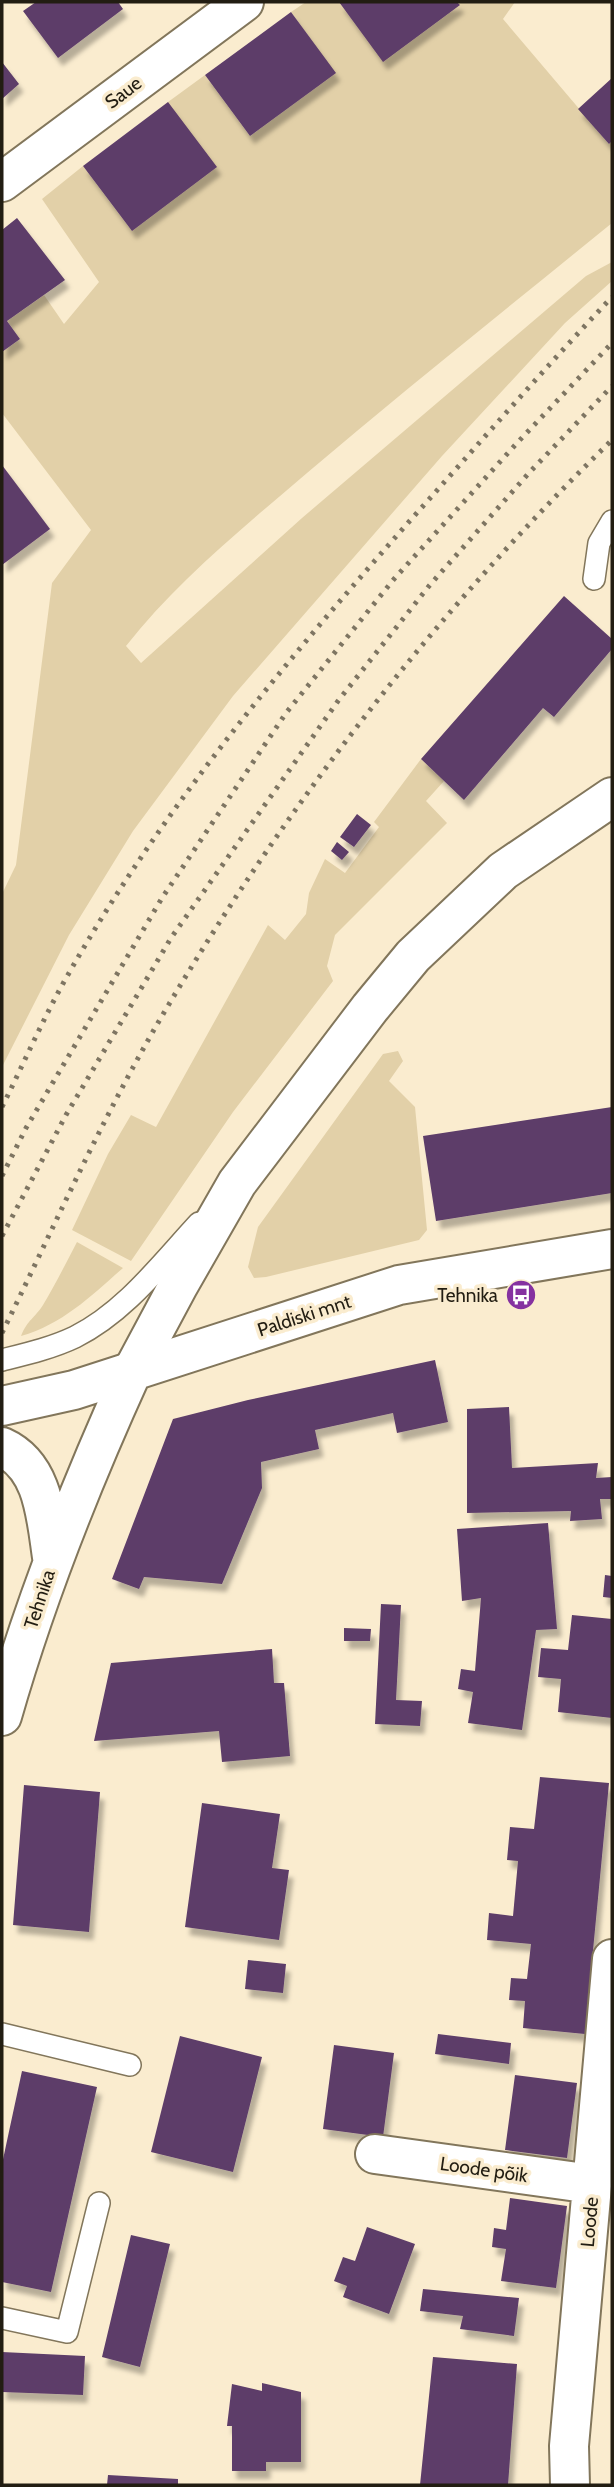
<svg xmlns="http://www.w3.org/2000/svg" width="614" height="2487" viewBox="0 0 614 2487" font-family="Cabin,sans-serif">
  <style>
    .green { fill: #e2d0a8 }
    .building { fill: #5d3d69; filter: url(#shadow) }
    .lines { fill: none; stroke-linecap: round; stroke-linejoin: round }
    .service-casing { stroke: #82765b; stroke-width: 24 }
    .minor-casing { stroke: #82765b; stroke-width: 42 }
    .tertiary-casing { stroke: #82765b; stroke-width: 42 }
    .secondary-casing { stroke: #82765b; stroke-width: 42 }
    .service { stroke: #fff; stroke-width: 21 }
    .minor { stroke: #fff; stroke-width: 38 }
    .tertiary { stroke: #fff; stroke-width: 38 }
    .secondary { stroke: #fff; stroke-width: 38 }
    .rail { stroke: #7e7562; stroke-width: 5; stroke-dasharray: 3.5 7; stroke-linecap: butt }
    .labels { text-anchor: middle; stroke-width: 7; stroke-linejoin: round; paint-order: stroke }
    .street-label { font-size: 19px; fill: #221d12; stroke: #faeccf }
    .poi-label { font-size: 19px; fill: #221d12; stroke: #faeccf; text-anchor: end }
  </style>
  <defs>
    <filter id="shadow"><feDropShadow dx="4.5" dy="8" stdDeviation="2" flood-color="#0004"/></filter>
  </defs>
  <rect width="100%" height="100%" fill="#faeccf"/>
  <!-- green -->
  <path class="green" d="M306 2H339L383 61 459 4 457 2H515L503 19 609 144 612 141V223C510 306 407 388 307 473 244 527 177 581 126 646L141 663 302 518 586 276 612 262V281L565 323 442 456 233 696 133 831 69 935 2 1067V894L16 865 52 583 91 530 2 413V352L20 339 7 321 44 295 64 324 99 282 42 199 83 166 132 231 168 102 205 75 250 136 335 73 291 12Z
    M421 759 444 781 426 801 447 823 335 935 327 966 333 981 233 1112 131 1261 72 1230 108 1154 131 1115 156 1127 268 925 285 940 306 914 309 893 325 859 345 873 379 827 374 822Z
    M398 1051 403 1061 389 1081 415 1107 427 1230 419 1240 266 1277 254 1278 248 1267 258 1227 383 1054Z
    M77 1242 123 1268C91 1296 63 1324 21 1336 28 1319 34 1319 43 1305 55 1285 66 1263 77 1242Z"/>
  <!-- building -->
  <path class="building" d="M36 2H118L123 9 58 58 23 11Z
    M339 2H457L460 5 383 62Z
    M291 12 336 73 250 136 205 75Z
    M2 62 19 84 2 99Z
    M612 78V141L609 144 578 109Z
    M168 102 217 167 132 231 83 166Z
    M17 218 65 280 7 321 20 339 2 352V230Z
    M2 465 50 529 2 565Z
    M564 596 612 639V649L554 717 543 708 464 800 421 759Z
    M357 814 371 825 354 847 340 837Z
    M337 842 349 852 342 860 331 851Z
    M612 1107V1193L436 1221 423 1136Z
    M435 1360 448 1422 397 1433 393 1413 315 1430 319 1449 261 1462 262 1488 222 1584 144 1577 139 1589 112 1579 173 1419 248 1400Z
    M509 1407 512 1468 598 1463 596 1478 612 1477V1499H600L602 1519 570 1521 571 1511 467 1513V1409Z
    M548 1523 557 1629 536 1630 522 1730 468 1723 473 1692 458 1689 461 1669 475 1671 481 1598 462 1601 457 1529Z
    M605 1575 612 1576V1598L603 1597Z
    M381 1604 401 1605 396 1700 422 1701 420 1726 375 1724Z
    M572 1615 612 1619V1718L558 1712 561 1679 538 1677 541 1648 568 1650Z
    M344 1628 371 1629 370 1641H344Z
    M272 1649 274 1683H284L290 1756 222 1762 219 1731 94 1741 111 1663Z
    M540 1777 609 1783 585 2034 523 2028 525 2001 509 2000 511 1978 527 1979 531 1944 487 1940 489 1913 513 1916 518 1861 507 1860 510 1827 534 1829Z
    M24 1785 100 1792 89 1932 13 1925Z
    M202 1803 280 1814 272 1868 289 1870 279 1940 185 1927Z
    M248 1960 286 1964 283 1993 245 1989Z
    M438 2034 511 2043 509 2064 435 2054Z
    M180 2036 262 2057 233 2172 151 2152Z
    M334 2045 394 2053 383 2137 323 2129Z
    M22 2071 97 2087 51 2292 2 2282V2164Z
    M515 2075 577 2083 567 2158 505 2150Z
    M510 2198 567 2206 556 2288 501 2281 506 2249 492 2247 494 2228 506 2230Z
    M367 2227 415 2244 389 2314 343 2297 347 2286 334 2281 343 2257 355 2261Z
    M131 2235 170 2244 140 2367 102 2357Z
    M423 2289 519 2298 514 2336 460 2329 463 2316 420 2311Z
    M2 2352 85 2356 83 2395 2 2392Z
    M433 2357 517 2364 508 2485H420Z
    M262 2383 301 2392V2462H266V2471H232V2426H227L232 2384 262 2391Z
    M108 2475 178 2479V2485H107Z"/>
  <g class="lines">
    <!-- service casing -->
    <g class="service-casing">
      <path id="service" d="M594 579 599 543 612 521
        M2 1360C26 1354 52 1348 75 1337 125 1312 161 1264 199 1223
        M2 2034 130 2065
        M2 2318 67 2332 99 2203"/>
    </g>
    <!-- minor casing -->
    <g class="minor-casing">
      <path id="minor" d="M2 182 244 2
        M375 2154 592 2184
        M570 2485 569 2446 612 1959"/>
    </g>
    <!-- tertiary casing -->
    <g class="tertiary-casing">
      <path id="tertiary" d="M132 1372 178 1286 237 1183 370 1008 413 956 503 871 612 797"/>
    </g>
    <!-- secondary casing -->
    <g class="secondary-casing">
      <path id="secondary" d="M2 1406 74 1390 399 1285 612 1249
        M2 1447C44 1466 46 1517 52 1557
        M2 1716C36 1597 81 1484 132 1372"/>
    </g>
    <!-- service -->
    <use href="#service" class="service"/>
    <!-- minor -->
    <use href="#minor" class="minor"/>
    <!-- tertiary -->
    <use href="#tertiary" class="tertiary"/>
    <!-- secondary -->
    <use href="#secondary" class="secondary"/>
    <!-- rail -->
    <path class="rail" d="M2 1107C23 1065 42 1021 65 980 159 813 281 667 407 524 475 448 542 371 612 297
      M2 1176 26 1128 162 898 286 713 394 579 517 443 612 343
      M2 1236 66 1115 171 938 338 701 429 586 528 474 612 386
      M2 1333C54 1227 102 1118 162 1016 286 805 437 610 612 440"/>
  </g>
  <!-- icons -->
  <defs>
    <g id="bus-disc" transform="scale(1.575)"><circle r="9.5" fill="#8531a0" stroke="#faeccf"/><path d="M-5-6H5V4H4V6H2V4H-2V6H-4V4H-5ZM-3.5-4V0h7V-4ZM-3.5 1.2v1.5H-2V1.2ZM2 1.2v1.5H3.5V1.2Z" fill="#fff"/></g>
  </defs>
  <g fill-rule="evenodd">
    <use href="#bus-disc" x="521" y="1295"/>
  </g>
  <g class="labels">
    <!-- street labels -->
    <g class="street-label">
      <text transform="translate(123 92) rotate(-37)" y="7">Saue</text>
      <text transform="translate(304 1315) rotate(-18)" y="7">Paldiski mnt</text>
      <text transform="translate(39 1599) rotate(-72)" y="7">Tehnika</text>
      <text transform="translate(484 2169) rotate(8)" y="7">Loode põik</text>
      <text transform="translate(589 2222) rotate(-85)" y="7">Loode</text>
    </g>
    <!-- poi labels -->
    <g class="poi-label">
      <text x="498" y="1302">Tehnika</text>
    </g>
  </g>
  <!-- border -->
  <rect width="614" height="2487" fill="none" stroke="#221d12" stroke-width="7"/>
</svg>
